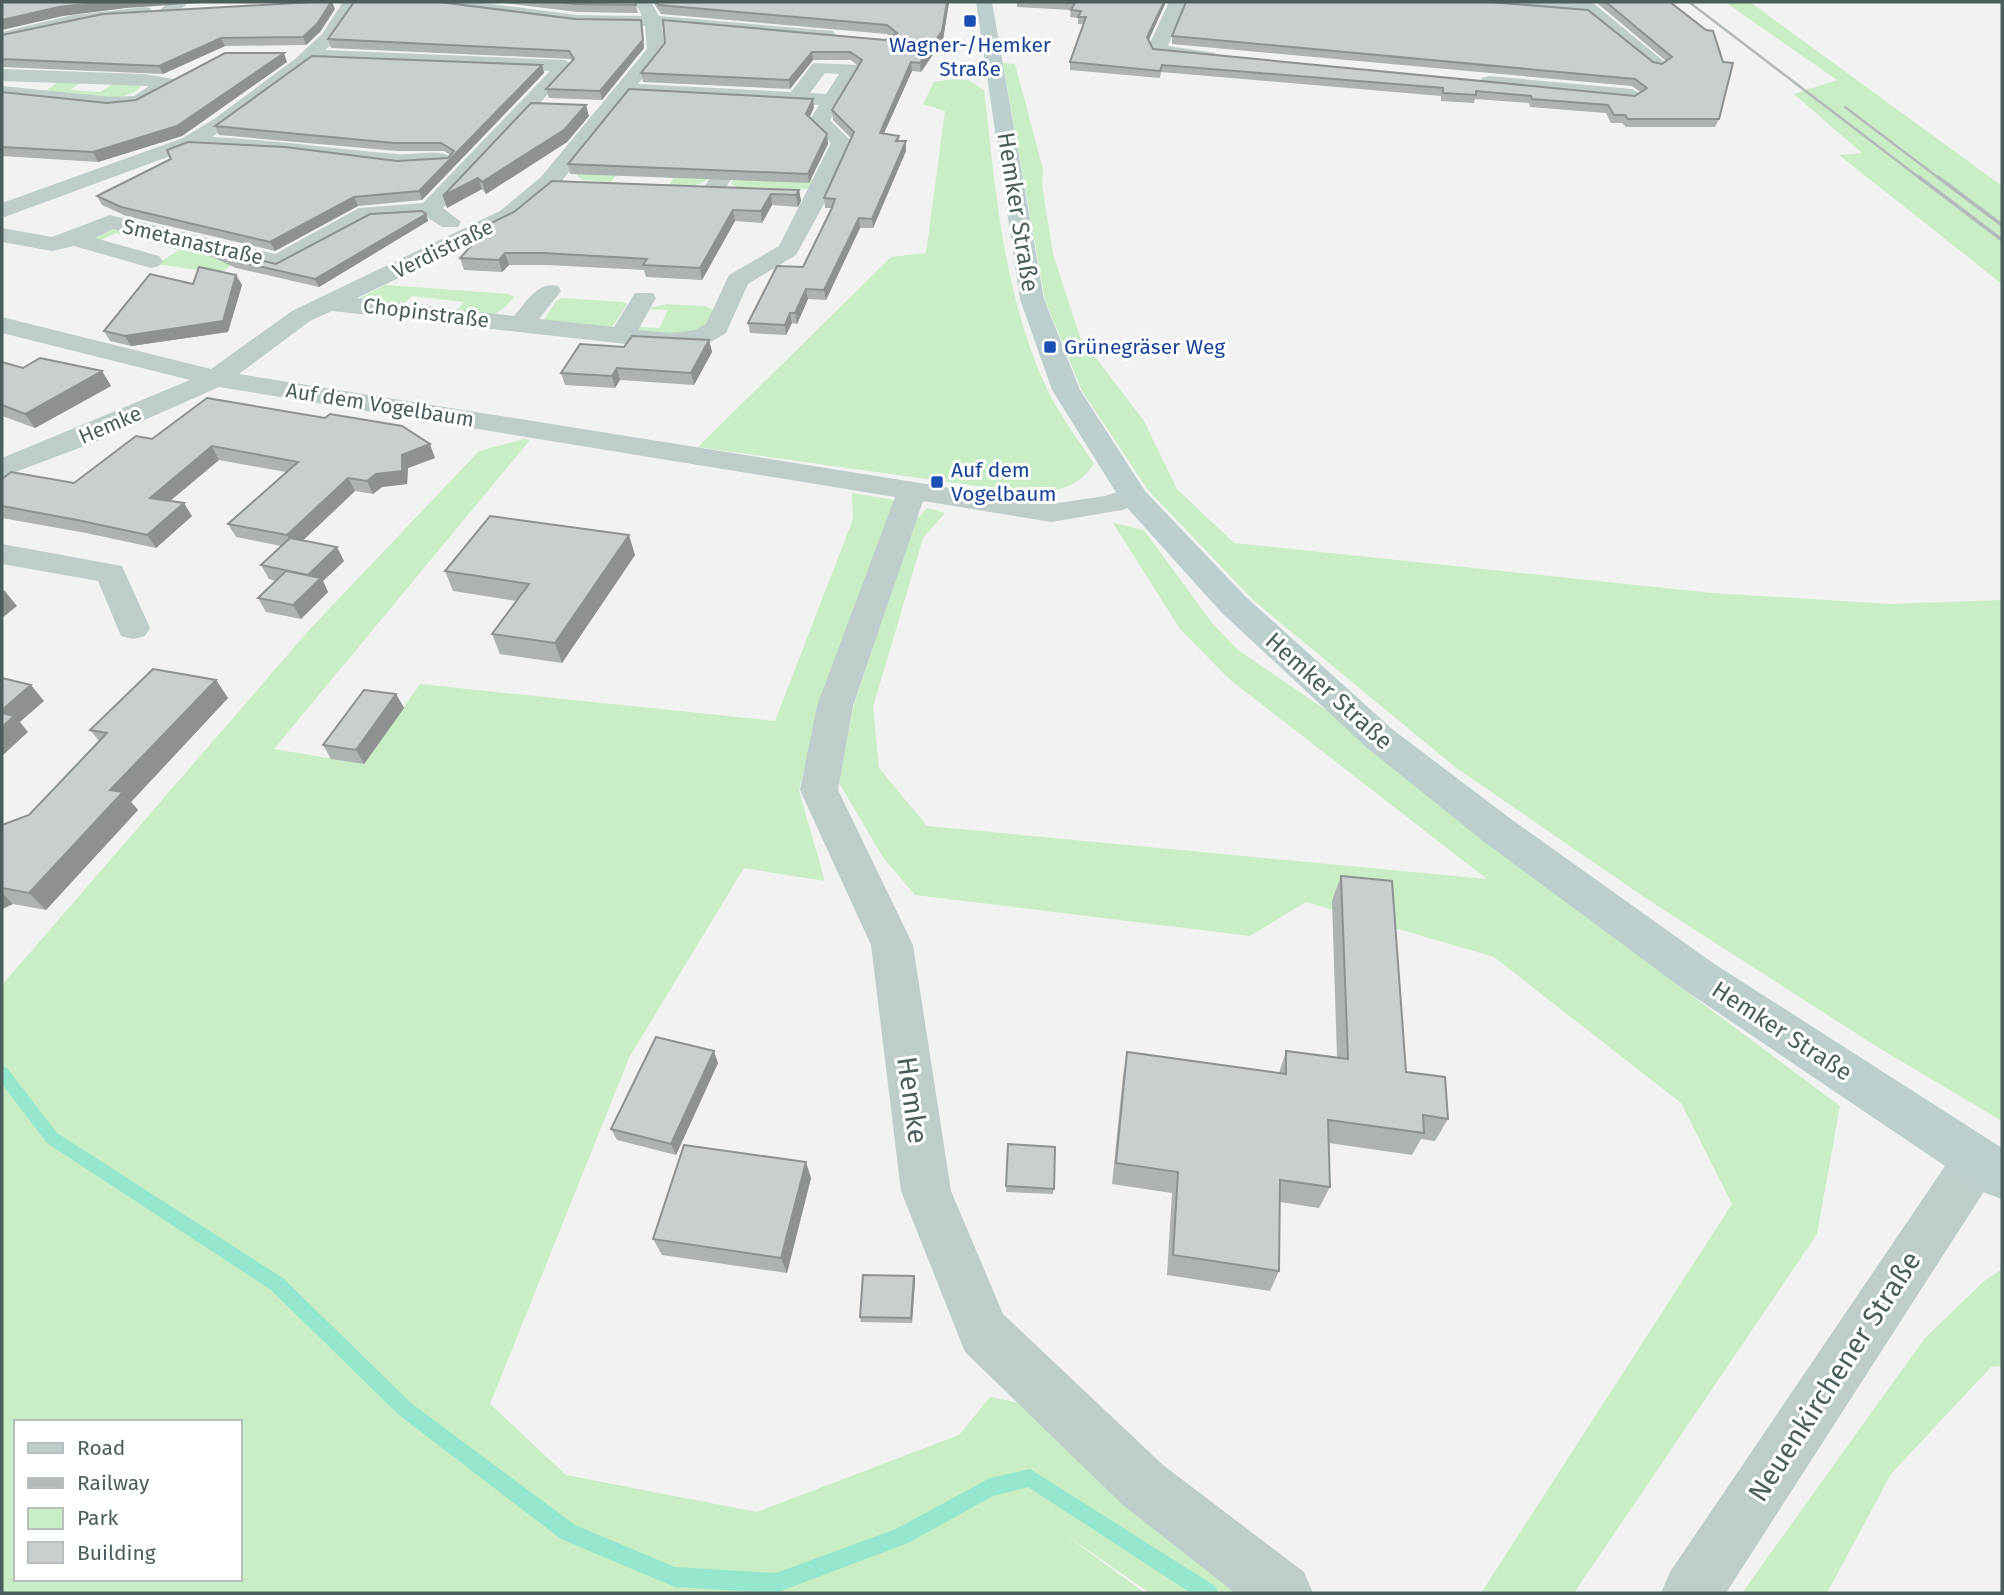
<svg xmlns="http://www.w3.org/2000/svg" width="2004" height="1595" viewBox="0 0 2004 1595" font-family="'Fira Sans',sans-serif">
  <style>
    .green { fill: #c9edc4; fill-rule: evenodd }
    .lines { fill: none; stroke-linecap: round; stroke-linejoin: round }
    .stream { fill: #94e7ce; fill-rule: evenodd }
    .minor { fill: #becdcc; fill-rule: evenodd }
    .tertiary { fill: #becdcc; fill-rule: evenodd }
    .secondary { fill: #bccece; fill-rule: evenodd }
    .rail-far1 { stroke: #b4babb; stroke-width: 2.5 }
    .rail { stroke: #b4babb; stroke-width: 3.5 }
    .wall { fill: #adb2b3 }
    .shaded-wall { fill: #8d9192 }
    .building { fill: #c9cfd0; stroke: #8d9192; stroke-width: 2 }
    .transit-dot { fill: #1a4fb4; stroke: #fff; stroke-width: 2.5 }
    .labels { text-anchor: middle; stroke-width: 6; stroke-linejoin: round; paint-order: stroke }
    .far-transit-label { font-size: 21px; fill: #164399; stroke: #fff; text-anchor: start }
    .far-street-label { font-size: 21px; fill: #4a5e5d; stroke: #fff }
    .street-label { font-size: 24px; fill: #4a5e5d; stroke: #fff }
    .near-street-label { font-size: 28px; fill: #4a5e5d; stroke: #fff }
  </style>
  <rect width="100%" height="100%" fill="#f3f2f3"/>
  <!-- green -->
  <path class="green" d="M1725 2H1750L2002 186V284L1839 155 1862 153 1794 94 1837 80Z
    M1003 63 1015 64 1043 169 1042 185 1053 254 1080 337 1144 421 1177 489 1234 543 1712 593 1890 604 2002 600V1121L1879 1048 1650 901 1455 767 1254 601 1148 490 1082 391 1045 300Z
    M952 79 968 80 984 90C996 193 1004 303 1051 397 1063 420 1080 442 1094 464 1077 488 1061 489 1034 494L698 447 891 257 926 253 945 111 923 104 934 82Z
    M58 82 80 83 70 90 100 92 113 84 143 83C128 109 68 95 43 93Z
    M585 165 714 172C701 189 690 186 669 185L674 178 617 174 611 182 582 180 577 175Z
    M736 175 811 176 813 182 808 189 737 187 731 184Z
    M115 228 240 259 220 273 157 264 179 250 116 233 97 242 91 240Z
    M385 285 509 294 514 297C493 323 484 316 454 313L464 302 412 296 400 307 362 302 360 298Z
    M562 298 623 302 627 304 611 329 542 323 556 301Z
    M666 304 705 306 716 311C714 315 711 323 708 326 691 342 656 334 635 332L637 327 659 328 668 310 646 309Z
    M524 439 530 440 274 749 364 764 420 684 775 721 853 519 852 493 895 500 820 704 799 791 825 881 744 868 630 1056 490 1404 566 1475 757 1512 959 1435 990 1397 1021 1403 1241 1593H1150L1060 1531 1145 1593H2V985L310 629 479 451ZM16 1422H240V1579H16Z
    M927 508 945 513 923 538 873 707 879 768 927 826 1487 879 1229 679 1180 629 1113 523 1144 530 1212 623 1238 650 1342 721 1510 860 1840 1106 1817 1234 1574 1593H1481L1732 1204 1681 1103 1494 957 1306 902 1250 936 915 895 884 859 839 783 853 708 915 521Z
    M2002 1269V1366L1991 1367 1891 1474 1827 1593H1742L1925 1338 1983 1282Z"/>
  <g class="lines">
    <!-- stream -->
    <path class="stream" d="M2 1066 7 1068 57 1133 283 1278 411 1403 575 1525 675 1567 776 1573 896 1529 990 1478 1030 1469 1215 1586 1218 1593H1191L1028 1487 993 1496 908 1543 776 1593 675 1587 561 1539 399 1415 271 1290 47 1143 2 1084Z"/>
    <!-- minor -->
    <path class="minor" d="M170 2H190L172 15H160L158 11Z
      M343 2H359L335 41 325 50 565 60 574 66 443 208 461 222 458 227H442L425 216 372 219 278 269 113 229 95 238 159 256 163 261 159 266 151 268 74 246 52 251 2 242V228L52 237 110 215 275 254 359 208 423 203 550 71 314 61 212 137C274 140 335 149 397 154 412 156 445 147 454 160L451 164 400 167 289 153 192 148 2 218V203L183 138 214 119 295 59 322 34Z
      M431 2H476L577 15 642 16 635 2H651L659 16 833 31 836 35 833 39 827 40 662 26 665 50 638 84 791 92 813 63 858 65 860 69 830 120 852 142 830 193 796 255 748 284 726 333 711 342 671 349 332 311 310 321 239 374 1051 504 1105 496 1133 487 1144 490 1148 496 1144 502 1122 510 1051 522 923 501 853 706 838 790 913 945 951 1191 1003 1314 1163 1465 1304 1572 1313 1593H1235L1123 1505 965 1352 901 1191 871 945 800 790 817 706 895 497 219 387 95 442 2 477V458L190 380 2 333V317L211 369 292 311 500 211 541 177 647 49 645 26 577 25 439 7ZM825 73 839 74 826 94 810 93ZM630 95 819 105 809 121 831 143 779 246 729 275 706 324 695 330 671 333 638 330 656 298 653 293H635L614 327 539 319 561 291 558 286C537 281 527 302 514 316L357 298 516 221 557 187Z
      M1169 2H1185L1168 46 1215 53 1218 57 1215 61 1155 55 1149 45Z
      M1480 2H1592L1667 64 1658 69 1652 68 1587 15 1488 7Z
      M144 7 150 8 152 12 150 16 73 25 2 42V32L73 15Z
      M2 69 144 74 174 79 176 83C143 127 50 103 2 98V86L111 97 134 96 149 86 2 81Z
      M1489 76 1632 89 1642 95 1632 101 1482 86 1480 82 1482 78Z
      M726 164 737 170 722 194H706L703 189 718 165Z
      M2 544 122 566 150 628 145 636 133 639 121 636 98 581 2 564Z"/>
    <!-- tertiary -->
    <path class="tertiary" d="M1977 1137 1994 1144 2001 1160 1994 1176 1726 1593H1661L1670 1572 1960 1144Z"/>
    <!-- secondary -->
    <path class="secondary" d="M976 2H992L1044 299 1080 390 1145 491 1245 596 1392 729 1511 819 1713 963 2002 1148V1199L1985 1193 1683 989 1483 841 1366 747 1221 612 1122 502 1052 390 1020 299Z"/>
    <!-- rail-far1 -->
    <path class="rail-far1" d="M1689 2 1921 179
      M1845 107 1940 179"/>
    <!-- rail -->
    <path class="rail" d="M1919 177 2002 240
      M1938 177 2002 225"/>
  </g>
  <!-- wall -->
  <path class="wall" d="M495 2H635L638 13 577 12Z
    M653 2H949L943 40 921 72 912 71 884 133 899 136V141H906V151L873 228H860L826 300 808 299 797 324 792 323 786 335 750 333 748 323 803 267 832 208H825L824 198 851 138 833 120 832 110 858 66 851 60H813L790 89 643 82 641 73 885 40 891 37 887 34 661 14Z
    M1017 2H1166L1149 39 1153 49 1635 96 1640 92 1632 86 1172 44V36L1662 64 1666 61 1596 2H1670L1719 119 1715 127H1626L1622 123H1611L1606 113 1530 107 1529 103 1475 99 1474 103 1441 101V96L1161 72 1160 78 1070 70V62L1084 24H1078V18L1070 17 1071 10 1017 7Z
    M335 9 320 32 306 45 225 46 163 74 2 67V35Z
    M575 19 641 20 644 48 602 100 549 98 546 89 572 61 571 59 331 48 328 39Z
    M287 62 182 136 98 162 2 156V92L107 103 136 100Z
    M542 65 544 73 422 200 358 206 275 251 126 216 102 205 97 196 397 161 448 158 450 155 444 151H397L219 135 215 126Z
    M814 107 810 117 828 144 809 183 570 174 568 164Z
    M589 116 567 142 486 194 482 189 447 208 443 196Z
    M799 190 801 201 798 207 772 205 762 223 735 221 702 280 646 277 644 270 547 265H509L502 272 464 270 460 258 493 222Z
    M426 214 428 221 319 287 236 268 208 255 205 247 276 264Z
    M236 275 242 285 228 332 131 346 110 341 104 331 193 284Z
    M709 340 712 352 694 385 620 380 615 388 565 385 561 373 624 347Z
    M2 362 23 368 102 371 111 386 35 428 2 416Z
    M152 439 435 458 408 468 407 484 382 487 373 494 355 491 303 540 344 561 323 581 328 592 301 619 266 612 258 598 276 581 269 579 261 565 281 546 236 537 228 524 286 472 219 460 170 501 192 516 156 548 86 533 2 518V479L74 483Z
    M635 555 562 663 500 654 492 634 516 601 453 591 445 571Z
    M216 680 228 698 131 802 138 810 46 910 13 904 2 909V825L29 815 100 742 90 730Z
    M396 694 404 708 364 764 331 759 323 745Z
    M1341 876 1406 1072 1448 1119 1435 1141 1421 1139 1412 1155 1329 1143 1330 1187 1319 1208 1280 1202 1279 1271 1270 1291 1167 1275 1172 1193 1112 1184 1123 1076 1127 1052 1279 1073 1286 1051 1337 1057 1332 901Z
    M718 1063 676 1155 617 1140 611 1129Z
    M1008 1144 1055 1147 1053 1194 1006 1192Z
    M811 1178 787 1273 662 1255 653 1239Z
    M914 1276 915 1281 912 1323 861 1322 860 1317Z"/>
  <!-- shaded-wall -->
  <path class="shaded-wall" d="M103 2H215L126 8 63 16 2 30V20L59 7Z
    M331 2H332L335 9 320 32 306 45 303 37Z
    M947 2H949L943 40 921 72 920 63Z
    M1164 2H1166L1147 44V37Z
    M641 20 644 48 602 100 600 91Z
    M221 38 225 46 163 74 159 66Z
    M812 52 813 60 790 89 789 80Z
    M284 53 287 62 182 136 98 162 93 152Z
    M911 62 912 71 880 142V133Z
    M542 65 544 73 422 200 419 191Z
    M813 99 814 107 807 123 806 114Z
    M586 105 589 116 567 142 486 194 482 182Z
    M827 134 828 144 809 183 808 174Z
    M906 141V151L873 228 872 219Z
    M478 178 482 189 447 208 443 196Z
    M799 190 801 201 798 207 796 195Z
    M771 194 772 205 762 223 761 211Z
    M354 197 358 206 275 251 270 242Z
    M733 210 735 221 702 280 700 268Z
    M426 214 428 221 319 287 315 279Z
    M859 218 860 228 826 300 824 290Z
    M505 253 509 265 502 272 499 260Z
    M236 275 242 285 228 332 131 346 125 336Z
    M806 289 808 299 797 324 795 313Z
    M790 313 792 323 786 335 785 325Z
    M709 340 712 352 694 385 691 373Z
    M617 368 620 380 615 388 612 376Z
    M102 371 111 386 35 428 25 414Z
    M430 444 435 458 408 468 407 484 382 487 373 494 367 481 402 455Z
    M212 446 219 460 158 511 150 498Z
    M348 478 355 491 294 549 287 535Z
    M184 503 192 516 156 548 147 535Z
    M629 535 635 555 562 663 555 643Z
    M337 547 344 561 323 581 328 592 301 619 293 605 308 575Z
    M4 590 17 606 2 618V592Z
    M216 680 228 698 131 802 138 810 46 910 29 893 110 790Z
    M31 685 44 701 20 722 28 732 2 756V710Z
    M396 694 404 708 364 764 356 750Z
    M2 893 13 904 2 909Z
    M714 1051 718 1063 676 1155 671 1144Z
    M806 1162 811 1178 787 1273 781 1258Z
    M914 1276 915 1281 912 1323 911 1318Z"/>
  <!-- building -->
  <path class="building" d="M2 2H103L59 7 2 20Z
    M314 2H331L317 24 303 37 221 38 159 66 2 59V35L103 14Z
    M354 2H439L575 19 641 20 643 40 600 91 546 89 574 59 569 51 328 39Z
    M557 2H635L636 5 575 4Z
    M657 2H947L942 31 920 63 911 62 880 133 899 136 896 141H906L872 219 859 218 824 290 806 289 795 313H790L785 325 748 323 777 266 803 267 831 210 835 199 824 198 854 132 832 110 862 60 850 52H812L789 80 641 73 665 43 663 20 885 40 897 33 887 25 659 5Z
    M1046 2H1164L1147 37 1153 49 1635 96 1647 88 1635 79 1172 36 1186 2H1489L1588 10 1653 62 1662 64 1672 57 1606 2H1670L1706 30 1713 31 1723 62 1733 63 1719 119H1628L1625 115H1614L1608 105 1532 99 1531 96 1476 91V95L1443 93V88L1162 65 1160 71 1070 62 1086 17H1078L1081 11 1071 10 1075 3Z
    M225 53H284L177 126 93 152 2 147V92L107 103 136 100Z
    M312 56 542 65 419 191 354 197 270 242 121 207 97 196 171 159 167 150 188 142 285 147 397 161 448 158 454 151 441 143H394L215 126Z
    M629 89 813 99 806 114 827 134 808 174 568 164Z
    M531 103 586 105 564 130 482 182 478 178 443 196Z
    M552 181 799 190 796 195 771 194 761 211 733 210 700 268 643 265 647 259 544 253H505L499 260 460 258 493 222 514 212Z
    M422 211 426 214 315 279 232 260 205 247 276 264 370 214Z
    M199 267 236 275 223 321 125 336 104 331 150 274 193 284Z
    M632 336 709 340 691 373 617 368 612 376 561 373 580 344 624 347Z
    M40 358 102 371 25 414 2 405V362L23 368Z
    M207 398 325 418 330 414 402 426 430 444 402 455V471L376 474 367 481 348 478 287 535 228 524 298 462 212 446 150 498 184 503 147 535 77 520 2 506V479L11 472 74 483 136 436 152 439Z
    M490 516 629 535 555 643 492 634 529 584 445 571Z
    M290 538 337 547 308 575 261 565Z
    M286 571 321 578 293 605 258 598Z
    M153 669 216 680 110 790 123 792 29 893 2 888V825L29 815 107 733 90 730Z
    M2 678 31 685 2 710Z
    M364 690 396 694 356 750 323 745Z
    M2 713 14 716 2 727Z
    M1341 876 1392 881 1406 1072 1445 1077 1448 1119 1423 1115 1424 1133 1328 1120 1330 1187 1280 1180 1279 1271 1173 1255 1178 1172 1116 1163 1127 1052 1286 1074V1051L1348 1059Z
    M656 1037 714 1051 671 1144 611 1129Z
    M1008 1144 1055 1147 1054 1189 1006 1186Z
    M684 1145 806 1162 781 1258 653 1239Z
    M863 1275 914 1276 911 1318 860 1317Z"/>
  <!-- markers -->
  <g class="transit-dot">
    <rect x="963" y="14" width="14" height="14" rx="3.5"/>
    <rect x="1043" y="340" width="14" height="14" rx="3.5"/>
    <rect x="930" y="475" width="14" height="14" rx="3.5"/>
  </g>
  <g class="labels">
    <!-- far-transit labels -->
    <g class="far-transit-label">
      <text x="970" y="52" text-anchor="middle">Wagner-/Hemker<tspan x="970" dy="24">Straße</tspan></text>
      <text x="1064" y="354">Grünegräser Weg</text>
      <text x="951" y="477">Auf dem<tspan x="951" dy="24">Vogelbaum</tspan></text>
    </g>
    <!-- far-street labels -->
    <g class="far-street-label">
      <text transform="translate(193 242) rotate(13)" y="7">Smetanastraße</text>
      <text transform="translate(443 249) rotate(-26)" y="7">Verdistraße</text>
      <text transform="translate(426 313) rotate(7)" y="7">Chopinstraße</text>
      <text transform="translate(380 405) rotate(9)" y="7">Auf dem Vogelbaum</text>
      <text transform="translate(110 425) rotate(-23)" y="7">Hemke</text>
    </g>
    <!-- street labels -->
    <g class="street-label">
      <text transform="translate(1018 212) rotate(81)" y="8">Hemker Straße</text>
      <text transform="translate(1329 691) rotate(42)" y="8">Hemker Straße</text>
      <text transform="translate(1782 1031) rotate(33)" y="8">Hemker Straße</text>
    </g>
    <!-- near-street labels -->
    <g class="near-street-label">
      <text transform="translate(913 1100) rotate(82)" y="10">Hemke</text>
      <text transform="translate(1834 1376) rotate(-57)" y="10">Neuenkirchener Straße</text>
    </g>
  </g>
  <!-- border -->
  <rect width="2004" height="1595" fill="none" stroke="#4a5e5d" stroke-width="7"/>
  <!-- legend -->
  <rect x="14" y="1420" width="228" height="161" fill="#ffffff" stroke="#b7bfbe" stroke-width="2"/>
  <rect x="28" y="1443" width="35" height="10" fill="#bccece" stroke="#b7bfbe" stroke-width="2"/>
  <text x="77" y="1455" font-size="21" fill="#4a5e5d">Road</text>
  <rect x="28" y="1478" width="35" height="10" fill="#b4babb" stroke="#b7bfbe" stroke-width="2"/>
  <text x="77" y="1490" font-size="21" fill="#4a5e5d">Railway</text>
  <rect x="28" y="1508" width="35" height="21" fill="#c9edc4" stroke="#b7bfbe" stroke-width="2"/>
  <text x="77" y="1525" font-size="21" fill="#4a5e5d">Park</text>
  <rect x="28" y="1542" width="35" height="21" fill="#c9cfd0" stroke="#b7bfbe" stroke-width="2"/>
  <text x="77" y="1560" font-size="21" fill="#4a5e5d">Building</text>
</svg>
